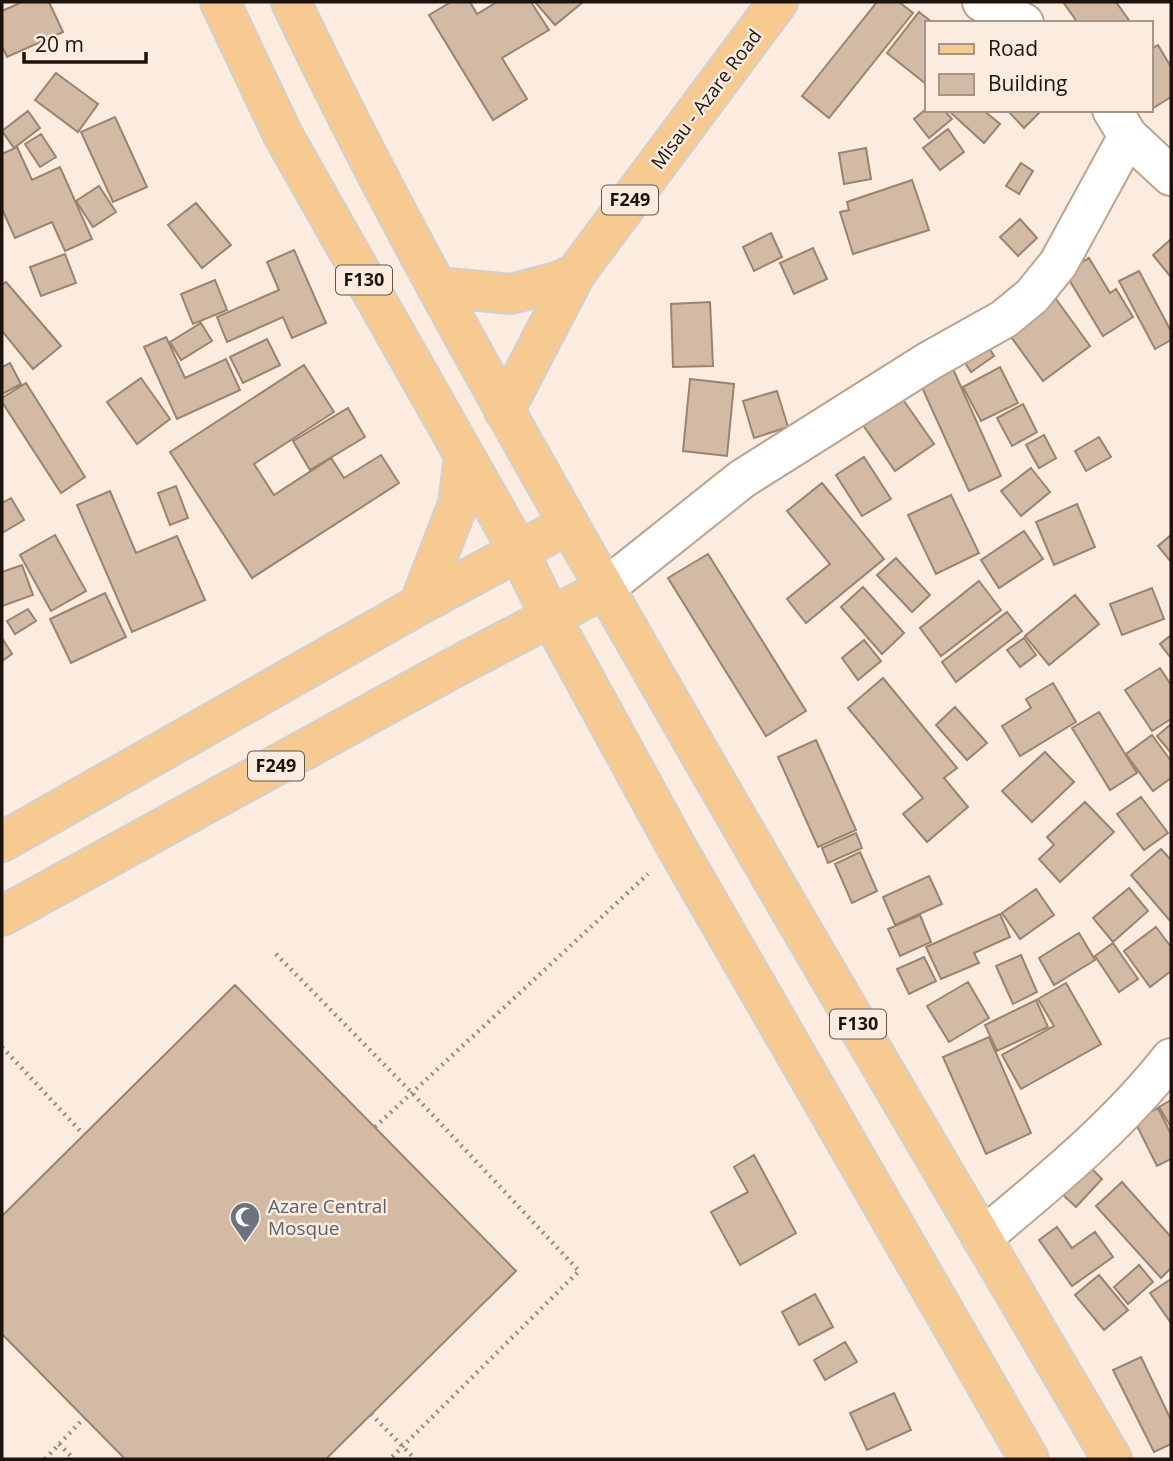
<svg xmlns="http://www.w3.org/2000/svg" width="1173" height="1461" viewBox="0 0 1173 1461" font-family="'Open Sans',sans-serif">
  <style>
    .building { fill: #d2baa4; stroke: #9a836f; stroke-width: 2 }
    .lines { fill: none; stroke-linecap: round; stroke-linejoin: round }
    .minor-casing { stroke: #bca48f; stroke-width: 42 }
    .major-casing { stroke: #d2d0ce; stroke-width: 42 }
    .path { stroke: #998d82; stroke-width: 4.5; stroke-dasharray: 2 5; stroke-linecap: butt }
    .minor { stroke: #fff; stroke-width: 38 }
    .major { stroke: #f7ca92; stroke-width: 38 }
    .labels { text-anchor: middle; stroke-width: 5; stroke-linejoin: round; paint-order: stroke }
    .shield { fill: #fbecdf; stroke: #5f554b; stroke-width: 2 }
    .shield-label { font-size: 18px; font-weight: bold; fill: #1c140c }
    .street-label { font-size: 19px; fill: #1c140c; stroke: #fbecdf }
    .worship-label { font-size: 19px; fill: #5b616d; stroke: #fbecdf; text-anchor: start }
  </style>
  <rect width="100%" height="100%" fill="#fbecdf"/>
  <!-- building -->
  <path class="building" d="M22 2H49L63 32 7 57 2 46V11Z
    M451 2H470L477 14 497 2H531L549 30 502 58 527 99 493 120 429 15Z
    M535 2H583L555 25Z
    M877 2H899L913 13 829 118 802 96Z
    M1063 2H1116L1131 23H1078Z
    M919 12 933 23H926V84L887 53Z
    M1158 45 1171 67V97L1150 110V49Z
    M56 73 98 104 78 132 35 100Z
    M926 109 944 110 952 119 929 138 914 119Z
    M951 110H983L1000 124 984 143 950 112Z
    M1007 110H1042L1024 128Z
    M28 111 40 128 14 148 2 131Z
    M115 117 147 187 113 202 81 132Z
    M948 129 964 152 940 170 923 148Z
    M41 134 56 157 40 167 25 144Z
    M17 147 32 180 60 167 92 239 65 251 52 222 15 238 2 209V154Z
    M866 148 871 179 844 184 839 153Z
    M1021 163 1033 171 1019 194 1006 186Z
    M912 180 929 230 853 254 840 212 849 210 847 202Z
    M99 186 116 212 93 227 76 201Z
    M196 203 231 245 202 268 168 225Z
    M1020 219 1037 238 1018 256 1000 237Z
    M771 233 782 257 754 271 743 247Z
    M1171 239V275L1170 276 1153 255Z
    M813 248 827 279 794 294 780 263Z
    M294 250 326 323 292 338 283 317 227 342 217 317 279 290 267 262Z
    M65 254 76 283 41 296 30 267Z
    M1089 258 1110 293 1116 289 1133 317 1103 336 1065 273Z
    M1139 271 1171 331V340L1155 349 1119 281Z
    M215 280 227 310 193 324 181 294Z
    M6 282 61 346 33 369 2 331V285Z
    M1048 288 1090 346 1043 381 1001 323Z
    M710 302 713 366 673 367 671 304Z
    M201 323 212 341 181 360 170 342Z
    M981 335 994 356 971 372 957 350Z
    M166 337 185 378 226 359 240 390 177 419 144 347Z
    M267 339 280 365 243 383 230 357Z
    M10 363 21 384 2 394V367Z
    M304 365 334 412 254 464 274 495 331 458 344 478 381 455 399 483 252 578 170 452Z
    M1000 367 1018 403 981 421 963 387Z
    M953 369 1001 476 969 491 920 383Z
    M141 378 170 419 137 444 107 402Z
    M690 379 734 384 727 456 683 451Z
    M26 383 85 477 61 493 2 402V398Z
    M777 391 788 427 754 438 743 401Z
    M897 391 934 444 895 471 858 418Z
    M1023 404 1037 432 1012 446 997 418Z
    M348 408 365 437 310 470 293 441Z
    M1044 435 1056 458 1039 468 1026 445Z
    M1099 437 1111 457 1086 471 1075 451Z
    M864 457 891 499 862 516 836 475Z
    M1031 468 1050 492 1021 516 1001 491Z
    M822 483 884 559 806 623 787 599 830 564 787 511Z
    M176 486 188 518 170 525 158 493Z
    M110 491 136 553 177 536 205 600 132 632 77 505Z
    M951 495 979 553 936 574 908 515Z
    M11 498 24 520 2 533V503Z
    M1077 504 1095 547 1054 565 1036 522Z
    M1024 531 1043 559 999 588 981 560Z
    M55 535 86 591 51 611 20 555Z
    M1171 535V562L1158 546Z
    M708 554 806 711 766 736 668 578Z
    M896 558 930 595 912 612 877 575Z
    M22 565 33 595 2 606V572Z
    M979 581 1001 610 941 656 920 628Z
    M863 587 904 633 882 654 841 607Z
    M1152 588 1164 619 1122 635 1110 604Z
    M105 593 126 637 71 663 50 619Z
    M1075 595 1099 624 1049 665 1025 636Z
    M28 609 36 621 15 634 7 621Z
    M1007 612 1022 631 956 682 942 662Z
    M1171 635V658L1160 644Z
    M2 638 12 654 2 661Z
    M1024 638 1036 655 1020 667 1007 650Z
    M864 640 881 661 858 680 842 658Z
    M1160 668 1171 685V719L1152 731 1125 690Z
    M883 678 957 768 944 778 968 807 927 842 903 814 923 798 848 708Z
    M1053 683 1076 722 1020 756 1002 726 1031 708 1026 699Z
    M955 707 987 743 967 760 936 725Z
    M1099 712 1137 773 1110 790 1072 728Z
    M1171 724V753L1157 736Z
    M1152 735 1171 761V778L1153 791 1126 754Z
    M816 740 856 830 818 847 778 757Z
    M1045 752 1074 782 1032 822 1002 791Z
    M1141 797 1168 833 1144 850 1117 814Z
    M1085 802 1114 832 1060 882 1039 859 1054 845 1047 837Z
    M856 833 862 848 828 863 822 848Z
    M1161 849 1171 860V922L1131 875Z
    M860 852 877 891 852 903 835 864Z
    M929 876 942 904 895 925 883 897Z
    M1129 888 1148 911 1113 942 1093 918Z
    M1036 889 1054 915 1020 939 1002 913Z
    M1000 914 1010 937 974 953 979 963 941 979 926 947Z
    M920 915 931 942 900 956 888 929Z
    M1156 927 1171 947V971L1150 987 1124 951Z
    M1079 933 1095 960 1054 985 1039 958Z
    M1113 943 1138 979 1119 992 1095 956Z
    M1021 955 1037 992 1013 1004 996 966Z
    M924 957 936 981 909 994 897 969Z
    M968 982 989 1018 949 1042 927 1006Z
    M1066 983 1101 1044 1021 1089 1002 1055 1054 1026 1038 999Z
    M235 985 516 1271 326 1459H125L2 1334V1216Z
    M1036 1000 1048 1027 997 1051 985 1025Z
    M989 1037 1031 1133 986 1154 943 1057Z
    M1171 1100V1127L1159 1107Z
    M1158 1108 1171 1134V1159L1157 1166 1134 1120Z
    M754 1155 796 1233 740 1265 711 1212 748 1192 734 1167Z
    M1089 1166 1102 1179 1076 1207 1062 1194Z
    M1122 1182 1171 1237V1268L1161 1278 1096 1206Z
    M1057 1227 1072 1248 1095 1232 1113 1257 1072 1286 1039 1240Z
    M1139 1265 1153 1282 1128 1304 1114 1287Z
    M1099 1275 1128 1310 1104 1330 1075 1295Z
    M1171 1279V1323L1150 1293Z
    M815 1294 833 1327 799 1345 782 1312Z
    M845 1342 857 1362 825 1380 814 1360Z
    M1141 1357 1171 1420V1444L1154 1452 1113 1370Z
    M894 1393 911 1430 867 1450 850 1413Z"/>
  <g class="lines">
    <!-- minor casing -->
    <g class="minor-casing">
      <path id="minor" d="M982 2 1024 23
        M1112 110 1128 136 1171 176
        M604 589 742 479 929 361 1004 319 1032 296 1058 264 1128 136
        M982 1238C1049 1182 1117 1127 1171 1058"/>
    </g>
    <!-- major casing -->
    <g class="major-casing">
      <path id="major" d="M220 2 283 135 519 552 550 616 677 848 1029 1459
        M291 2C375 179 471 351 567 521 745 836 929 1147 1112 1459
        M438 287 511 294 560 281 576 273
        M504 411 576 273 778 2
        M419 605 458 504 464 456
        M2 842 419 605 569 524
        M2 916 455 667 604 589"/>
    </g>
    <!-- path -->
    <path class="path" d="M276 954 412 1093 579 1271 390 1459
      M2 1047 84 1135
      M375 1127 648 874
      M371 1414 415 1459
      M59 1444 74 1459
      M45 1459 84 1418"/>
    <!-- minor -->
    <use href="#minor" class="minor"/>
    <!-- major -->
    <use href="#major" class="major"/>
  </g>
  <!-- icons -->
  <defs>
    <g id="mosque-pin" transform="scale(1.575)"><path d="M0 17L-7.5 6A9.5 9.5 0 1 1 7.5 6Z" fill="#6b7280" stroke="#fbecdf"/><path d="M3.5-4.9A6 6 0 1 0 3.5 4.9A5 5 0 1 1 3.5-4.9Z" fill="#fff"/></g>
  </defs>
  <g fill-rule="evenodd">
    <use href="#mosque-pin" x="245" y="1217"/>
  </g>
  <g class="labels">
    <!-- shield labels -->
    <g class="shield">
      <rect x="602" y="185.5" width="56" height="29" rx="5"/>
      <rect x="336" y="265.5" width="56" height="29" rx="5"/>
      <rect x="248" y="751.5" width="56" height="29" rx="5"/>
      <rect x="830" y="1009.5" width="56" height="29" rx="5"/>
    </g>
    <g class="shield-label">
      <text x="630" y="206">F249</text>
      <text x="364" y="286">F130</text>
      <text x="276" y="772">F249</text>
      <text x="858" y="1030">F130</text>
    </g>
    <!-- street labels -->
    <g class="street-label">
      <text transform="translate(706 99) rotate(-53)" y="7">Misau - Azare Road</text>
    </g>
    <!-- worship labels -->
    <g class="worship-label">
      <text x="268" y="1213">Azare Central<tspan x="268" dy="22">Mosque</tspan></text>
    </g>
  </g>
  <!-- border -->
  <rect width="1173" height="1461" fill="none" stroke="#1c140c" stroke-width="7"/>
  <!-- legend -->
  <rect x="925" y="21" width="228" height="91" fill="#fbecdf" stroke="#a2968b" stroke-width="2"/>
  <rect x="939" y="44" width="35" height="10" fill="#f7ca92" stroke="#a2968b" stroke-width="2"/>
  <text x="988" y="56" font-size="21" fill="#1c140c">Road</text>
  <rect x="939" y="74" width="35" height="21" fill="#d2baa4" stroke="#a2968b" stroke-width="2"/>
  <text x="988" y="91" font-size="21" fill="#1c140c">Building</text>
  <!-- scale -->
  <path d="M24 52v10h122v-10" fill="none" stroke="#1c140c" stroke-width="3.5"/>
  <text x="35" y="52" font-size="21" fill="#1c140c" stroke="#fbecdf" stroke-width="5" paint-order="stroke">20 m</text>
</svg>
